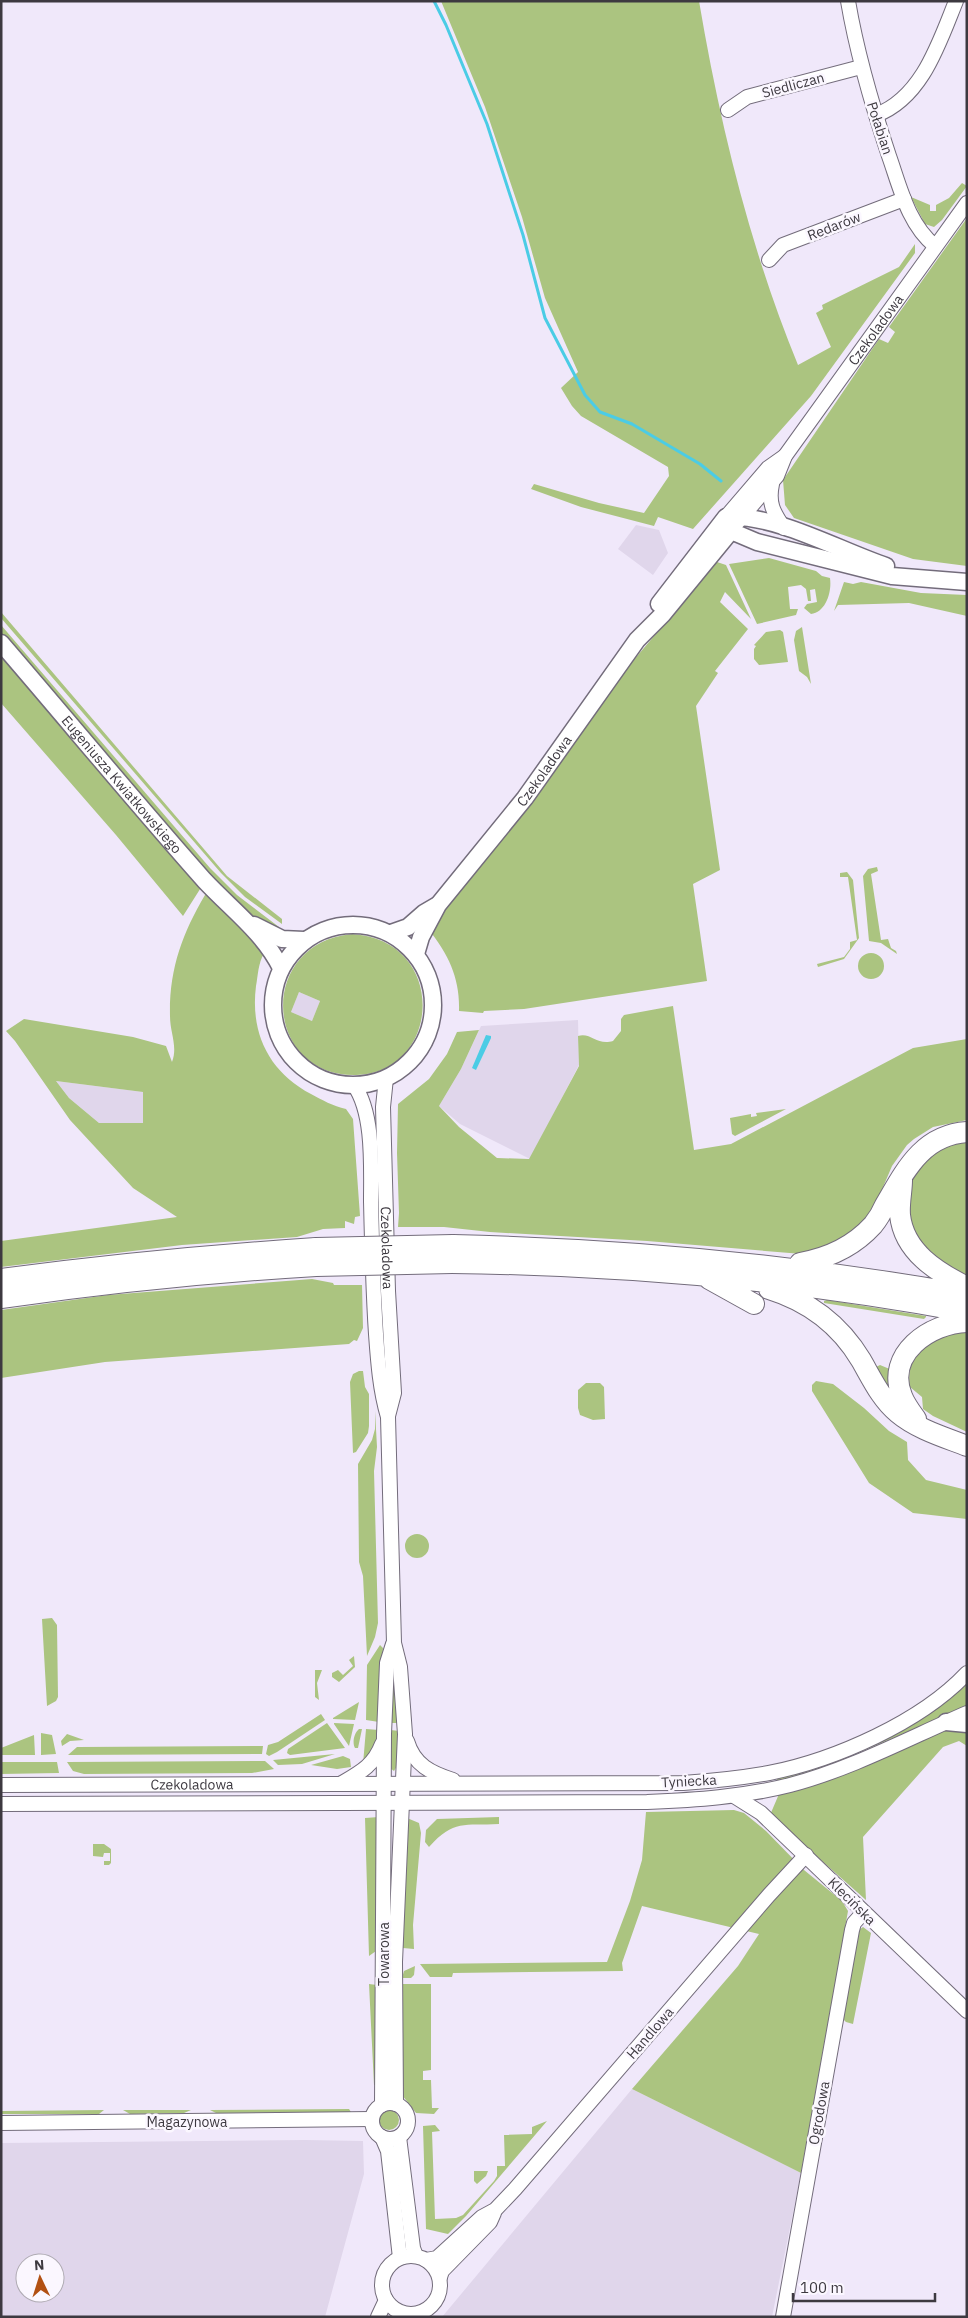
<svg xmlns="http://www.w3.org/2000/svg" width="968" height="2318" viewBox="0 0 968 2318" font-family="'IBM Plex Sans',sans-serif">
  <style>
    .industrial { fill: #e0d6eb; fill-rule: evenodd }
    .green { fill: #abc480; fill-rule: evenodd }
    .water { fill: #4bcce5 }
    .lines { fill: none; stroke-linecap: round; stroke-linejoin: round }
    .stream { stroke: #4bcce5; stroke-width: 3 }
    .minor-casing { stroke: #736c7b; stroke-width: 16 }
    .major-casing { stroke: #736c7b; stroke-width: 19 }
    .highway-casing { stroke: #736c7b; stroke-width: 22 }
    .minor { stroke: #fff; stroke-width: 14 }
    .major { stroke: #fff; stroke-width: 16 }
    .highway { stroke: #fff; stroke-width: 20 }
    .highway-bridge-casing { stroke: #736c7b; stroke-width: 22; stroke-linecap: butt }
    .highway-bridge { stroke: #fff; stroke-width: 20 }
    .labels { text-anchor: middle; stroke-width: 5; stroke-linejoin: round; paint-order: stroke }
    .street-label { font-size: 14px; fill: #3d3940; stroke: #fbf7ff }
  </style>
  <rect width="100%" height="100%" fill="#f0e8fa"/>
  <!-- industrial -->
  <path class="industrial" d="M636 525 659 530 668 553 653 575 618 549Z
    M299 992 320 1001 312 1021 291 1012Z
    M578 1020 579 1065 530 1159 460 1124 439 1106 461 1069 481 1026Z
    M56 1081 143 1092V1123H99L69 1098Z
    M632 2089 801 2173 772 2317H442Z
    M305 2140 363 2141 364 2174 325 2317H1V2143ZM25 2263H55V2293H25Z"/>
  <!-- green -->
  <path class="green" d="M441 1H699C720 125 750 248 798 365L831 347 816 313 823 309 822 305 899 267 915 244V253L811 396 693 529 658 517 654 526 581 507 531 489 534 484 599 503 644 513 669 476 668 467 581 416 572 406 561 388 578 372 545 298 522 217 485 107Z
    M962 183 967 186 942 220 934 227 925 224 911 197 930 205V211H936V205L949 198Z
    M967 218V566L913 559 794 518 785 505 783 480 879 339 888 343 895 332 889 327Z
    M769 558 816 571 822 576 830 578C832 592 826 612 811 614L804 608 807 604 817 602 815 589 810 590 811 601H808L806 589 801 585 788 587 790 609H798L796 615 757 624 729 564Z
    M717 562 726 565 751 619 725 592 720 602 748 629 715 671 718 673 696 706 720 870 693 884 707 981 524 1009 484 1011 483 1013 459 1011C460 979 449 955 429 930L432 926 530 802 615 682Z
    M844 582 853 584 861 582 921 593 967 595V616L909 603 838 605 834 611Z
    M1 612 227 876 282 919V924L245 897 221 873 1 618Z
    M1 625 210 868 237 895 279 927 275 932 250 914 211 878 1 633Z
    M802 627 811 684 807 677 799 671 794 640 796 631Z
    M780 630 783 632 788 662 759 665 754 659V649L756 646 754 645 766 632Z
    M1 653 202 886 183 916 116 835 1 703Z
    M877 867 878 871 871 874 881 940 888 939 891 948 896 951 897 954 881 943 869 941 863 876 868 869Z
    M847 872 853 880 859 938 844 959 818 967 817 964 844 957 850 949V942L857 940 848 877H840V873Z
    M209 894 260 944 264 953C258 964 258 975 256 986 250 1033 269 1072 311 1094 322 1100 333 1106 346 1109L353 1119 360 1216 355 1217 354 1224 345 1221V1228L323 1229 297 1237 182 1245 1 1267V1241L177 1217 133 1188 70 1120 15 1041 6 1031 24 1019 133 1037 166 1046 172 1062C178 1046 170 1033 170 1016 169 970 182 934 205 895ZM56 1081 143 1092V1123H99L69 1098Z
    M352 934C449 940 442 1073 356 1075 263 1077 256 943 352 934ZM299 992 320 1001 312 1021 291 1012Z
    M858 966a13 13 0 1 1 26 0a13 13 0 1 1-26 0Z
    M673 1006 694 1150 731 1144 913 1048 967 1039V1120L933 1127 914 1139 907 1145 892 1166 872 1213 845 1241 802 1254 647 1241 490 1232 444 1227H398L399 1213 397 1153 398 1104 429 1079 447 1054 457 1032 479 1030 461 1069 439 1106 459 1127 497 1158 529 1159 579 1066 578 1036C591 1032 597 1046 613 1041L621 1031V1019L624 1015Z
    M786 1109 735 1136 732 1134 730 1118 751 1114V1117L757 1116 756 1113Z
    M967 1141V1278L922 1254 904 1219 913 1173 943 1146Z
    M312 1279 333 1283 334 1285H362L363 1328 357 1341 354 1340 349 1344 105 1362 1 1378V1310L108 1295Z
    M827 1300 926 1316V1317L924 1319 824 1303V1301Z
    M967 1330V1432L933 1416 923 1409 922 1397 910 1387C907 1372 912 1354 925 1343 931 1337 957 1333 967 1330Z
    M880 1365 892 1370 895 1397 872 1369Z
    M359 1371H363L365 1387 369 1394V1426L368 1433 356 1452 353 1453 350 1382 353 1374Z
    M816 1381 833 1384 864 1408 889 1431 907 1442 908 1460 926 1480 967 1490V1519L913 1513 869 1483 812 1391V1385Z
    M586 1383H600L604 1387 605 1419 593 1420 580 1415 578 1408V1390Z
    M375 1411 377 1447 374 1471 378 1623 375 1637 367 1656 363 1576 359 1562 358 1464 372 1440 375 1429Z
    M405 1546a12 12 0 1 1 24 0a12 12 0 1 1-24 0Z
    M52 1618 57 1625 58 1697 56 1701 47 1706 42 1619Z
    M380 1645 383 1648 379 1722 366 1720 367 1665Z
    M354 1656 355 1667 339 1682 332 1677V1673L338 1670 343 1675 353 1666 349 1660Z
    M315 1670H322L317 1683 319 1700 315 1697Z
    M393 1682H395L398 1723H391Z
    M967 1683V1706L828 1766 777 1781V1779L831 1762 956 1692Z
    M359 1702 355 1720 333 1719V1718Z
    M321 1714 325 1720 277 1752 269 1756 266 1754 268 1745 278 1742Z
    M327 1723 345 1748 290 1755 287 1753 288 1749Z
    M334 1723 354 1724 349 1746 334 1724Z
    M359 1729H362L358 1748H355C352 1743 354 1733 359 1729Z
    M366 1729 379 1730 377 1743 363 1764Z
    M950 1729 967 1731V1746L959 1741 943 1747 863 1837 866 1900 770 1815 779 1794Z
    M390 1730 400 1731 399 1763 394 1771 390 1768Z
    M41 1733 52 1735 56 1754 41 1755Z
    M67 1734 84 1740 70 1741 62 1746 61 1741Z
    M34 1735 35 1755H1V1748Z
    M263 1746 262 1754 68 1755 77 1747Z
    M335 1754 302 1764 278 1765 273 1760Z
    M343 1756 350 1759 351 1767 337 1769 311 1765Z
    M265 1761 274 1769 252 1773 84 1774 73 1771 67 1762Z
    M1 1762H57L59 1773 1 1774Z
    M734 1810 744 1813 766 1831 804 1870 842 1901 848 1911 801 2173 632 2089 738 1966 759 1934 642 1906 622 1963 623 1971 453 1973 452 1977H430L420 1964 607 1962 630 1901 642 1860 646 1812Z
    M379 1817 378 1946 376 1951 369 1956 365 1818Z
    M499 1817V1824C464 1826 454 1819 429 1847L425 1842 426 1830 437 1819Z
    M407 1818 419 1823 421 1833 413 1925 414 1949 403 1948 401 1945Z
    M93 1844H104L111 1849V1863L109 1865H104V1861H110V1853H104L103 1857 93 1856Z
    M863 1927 871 1933 853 2024 846 2022 841 2017 859 1930Z
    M415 1966 414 1975 411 1978H402L404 1971Z
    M369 1984 377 1985 378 2085H374Z
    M402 1984H431V2070L423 2071V2080H431L432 2108H439L434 2114 416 2113 402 2095Z
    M349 2109 351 2112 216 2113 210 2110Z
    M379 2120a10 10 0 1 1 20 0a10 10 0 1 1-20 0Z
    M104 2110 99 2114H1V2111Z
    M123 2110H191L184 2113 130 2114Z
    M547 2121 466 2216 448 2234 426 2229 423 2126 435 2125 440 2131 432 2132 435 2219 456 2218 463 2215 494 2181 497 2176V2166H505L504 2135 532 2134V2127Z
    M474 2171H488L486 2176 477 2184 474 2181Z"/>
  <!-- water -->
  <path class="water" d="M486 1035 491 1036V1038L476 1070 472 1068Z"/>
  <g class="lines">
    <!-- stream -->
    <path class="stream" d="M434 1 446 25 487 124 523 235 545 318 585 395 600 412 632 424 700 464 721 481"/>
    <!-- minor casing -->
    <g class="minor-casing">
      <g id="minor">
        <path d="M848 1C857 54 872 105 889 156 900 187 908 224 935 246"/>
        <path d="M728 110 747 97 861 67"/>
        <path d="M876 115C922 98 939 43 956 1"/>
        <path d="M769 260 783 245 904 199"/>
        <path d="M772 484C768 503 773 512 784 528"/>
        <path d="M729 523 726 517 768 468 785 456"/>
        <path id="s1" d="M736 524 777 476 785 456 967 203"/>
        <path id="s2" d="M386 1078 383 1107 388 1291 394 1393 388 1416"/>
        <path d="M354 1085C374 1113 371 1167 371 1201 372 1245 373 1290 376 1334 378 1362 380 1390 388 1417L394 1643 400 1667 405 1734 395 1962 396 2104"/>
        <path d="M407 1741C414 1765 431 1773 453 1780"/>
        <path d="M342 1783C361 1772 374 1765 382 1744"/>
        <path id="s3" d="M1 1785 683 1783C712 1781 741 1778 769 1773 835 1760 921 1722 967 1673"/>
        <path d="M734 1796 761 1813 967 2011"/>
        <path d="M1 1804 647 1802C695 1800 743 1797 790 1785 851 1769 909 1738 967 1713"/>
        <circle cx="390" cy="2121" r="18"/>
        <path d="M382 2105 384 1734 387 1663 393 1644"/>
        <path d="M1 2123 372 2119"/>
        <path d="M382 2137 388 2151 400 2258"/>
        <path d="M399 2137 413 2248 416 2256"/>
        <circle cx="411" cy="2285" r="29"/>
        <path d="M426 2260 437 2258 482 2217 495 2210 515 2189 769 1895 806 1855"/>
        <path d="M440 2277 442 2271 490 2222 494 2213"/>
        <path d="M378 2317 386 2300"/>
        <path d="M783 2317 852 1930 854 1923 863 1913"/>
      </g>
    </g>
    <!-- major casing -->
    <g class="major-casing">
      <g id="major">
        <path d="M659 604 726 517C776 514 838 550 886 566"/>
        <path id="s4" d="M1 643C69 722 135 802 204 880 231 909 263 932 281 968"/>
        <circle cx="353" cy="1005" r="80"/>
        <path d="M254 925 282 939 304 940"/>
        <path d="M391 933 408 927 424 913 436 906"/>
        <path id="s5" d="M416 954 421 937 438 905 525 798 637 640 663 614 731 531 757 542 892 576 967 582"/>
        <path d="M946 1722 967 1724"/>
      </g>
    </g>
    <!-- highway casing -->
    <g class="highway-casing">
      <path id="highway" d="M902 1180C902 1191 899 1203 900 1215 904 1252 937 1272 967 1287
        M453 1245C627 1249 795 1264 967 1295
        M452 1263C625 1265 797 1280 967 1312
        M800 1263C829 1258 853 1247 873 1225 878 1219 882 1212 885 1205 905 1171 922 1135 967 1132
        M1 1279C106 1265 210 1255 316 1248
        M709 1279 754 1304
        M769 1289C808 1301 840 1325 861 1360 872 1379 881 1399 898 1413 917 1429 944 1437 967 1446
        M1 1298C106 1283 210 1272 316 1266
        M916 1419C911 1412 905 1404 902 1396 885 1354 930 1323 967 1322"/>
    </g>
    <!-- minor -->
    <use href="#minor" class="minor"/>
    <!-- major -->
    <use href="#major" class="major"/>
    <!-- highway -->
    <use href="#highway" class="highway"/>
    <!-- highway-bridge casing -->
    <g class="highway-bridge-casing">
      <path id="highway-bridge" d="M316 1248 453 1245
        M316 1266 452 1263"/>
    </g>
    <!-- highway-bridge -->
    <use href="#highway-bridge" class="highway-bridge"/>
  </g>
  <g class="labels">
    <!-- street labels -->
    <g class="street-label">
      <text transform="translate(793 85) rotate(-15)" y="5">Siedliczan</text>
      <text transform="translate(880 128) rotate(72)" y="5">Połabian</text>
      <text transform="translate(834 226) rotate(-21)" y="5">Redarów</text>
      <text dy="5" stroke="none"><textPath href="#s1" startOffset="240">Czekoladowa</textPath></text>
      <text dy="5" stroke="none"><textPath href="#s5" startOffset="225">Czekoladowa</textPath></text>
      <text dy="5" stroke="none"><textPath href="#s4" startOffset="186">Eugeniusza Kwiatkowskiego</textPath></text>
      <text dy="5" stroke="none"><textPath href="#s2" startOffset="170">Czekoladowa</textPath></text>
      <text transform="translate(689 1781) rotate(-3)" y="5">Tyniecka</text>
      <text dy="5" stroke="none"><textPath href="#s3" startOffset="191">Czekoladowa</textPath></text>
      <text transform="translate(852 1901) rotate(45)" y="5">Klecińska</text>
      <text transform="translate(384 1954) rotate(-90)" y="5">Towarowa</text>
      <text transform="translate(650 2033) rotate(-49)" y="5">Handlowa</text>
      <text transform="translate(819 2113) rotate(-80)" y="5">Ogrodowa</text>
      <text x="187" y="2127">Magazynowa</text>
    </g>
  </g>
  <!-- border -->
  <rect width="968" height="2318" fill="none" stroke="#3d3940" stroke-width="5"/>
  <!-- north arrow -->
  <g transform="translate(40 2278) rotate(356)"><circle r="24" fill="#fbf7ff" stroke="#afabb3"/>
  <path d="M0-4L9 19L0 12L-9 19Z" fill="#b25013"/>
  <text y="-8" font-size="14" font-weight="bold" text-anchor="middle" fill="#3d3940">N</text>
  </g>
  <!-- scale -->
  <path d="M793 2293v8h142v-8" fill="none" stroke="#3d3940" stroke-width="2.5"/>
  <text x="800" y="2293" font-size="15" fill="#3d3940" stroke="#fbf7ff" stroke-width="4" paint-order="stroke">100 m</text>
</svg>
